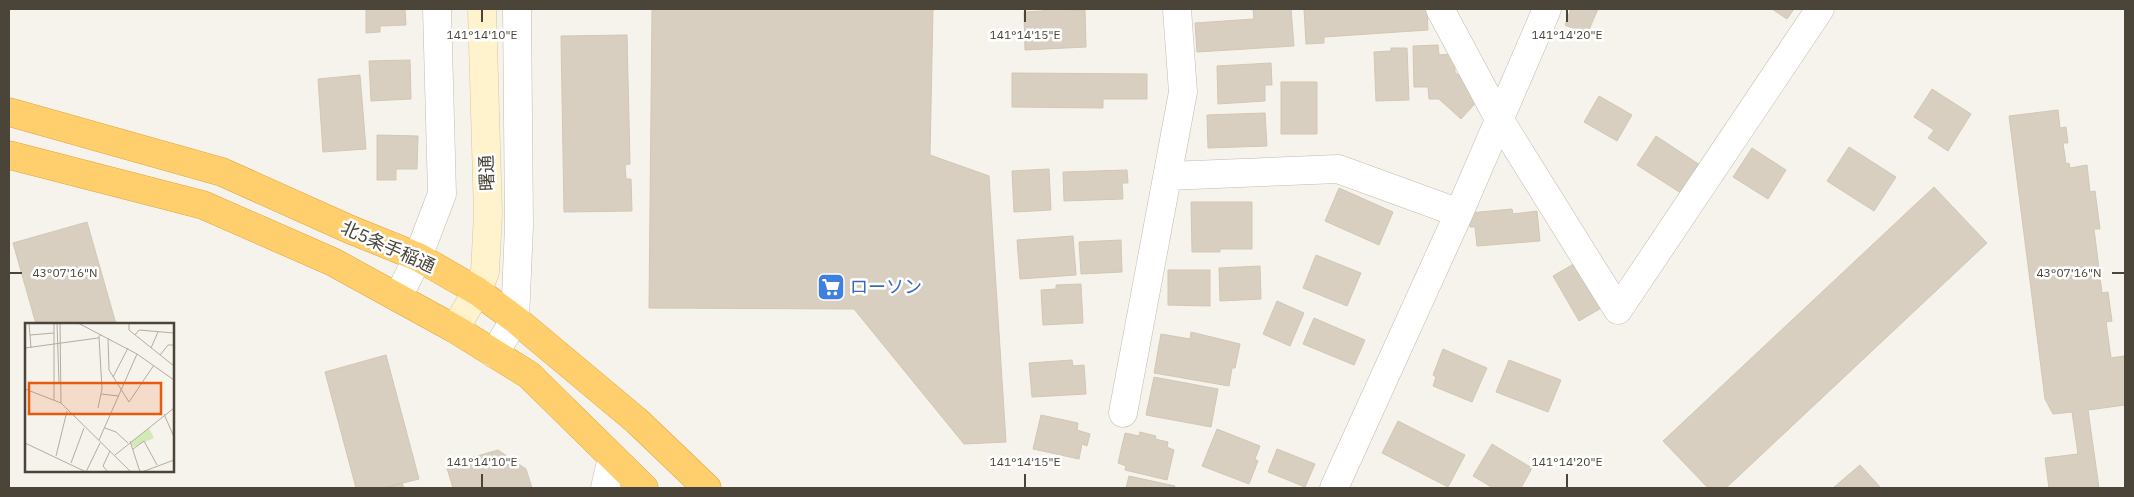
<svg xmlns="http://www.w3.org/2000/svg" width="2134" height="497" viewBox="0 0 2134 497" font-family="'IBM Plex Sans','Noto Sans JP',sans-serif">
  <style>
    .building { fill: #d8cfc1; stroke: #d3c7b4 }
    .lines { fill: none; stroke-linecap: round; stroke-linejoin: round }
    .street-casing { stroke: #c2bbae; stroke-width: 29 }
    .secondary-casing { stroke: #d6c79b; stroke-width: 29 }
    .highway-casing { stroke: #e0a43c; stroke-width: 29 }
    .street { stroke: #fff; stroke-width: 28 }
    .secondary { stroke: #fff3cd; stroke-width: 28 }
    .highway { stroke: #ffcf6e; stroke-width: 28 }
    .ticks { fill: none; stroke: #4b4439; stroke-width: 2 }
    .labels { text-anchor: middle; stroke-width: 5; stroke-linejoin: round; paint-order: stroke }
    .street-label { font-size: 18px; fill: #4b4439; stroke: #fff }
    .shop-label { font-size: 18px; fill: #366cbe; stroke: #fff; text-anchor: start }
    .inset-road { fill: none; stroke: #b2ada4; stroke-width: 1 }
    .view { fill: #e8590c; fill-opacity: 0.15; stroke: #e8590c; stroke-width: 2.5 }
    .inset-edge { fill: none; stroke: #4b4439; stroke-width: 2.5 }
    .ticks-label { font-size: 12px; text-anchor: middle; fill: #4b4439; stroke: #fff; stroke-width: 5; stroke-linejoin: round; paint-order: stroke }
  </style>
  <rect width="100%" height="100%" fill="#f6f3ec"/>
  <!-- building -->
  <path class="building" d="M366 9H405L406 25 380 26V32L366 33Z
    M652 9H933L930 155 989 176 1006 442 964 444 854 309 649 308Z
    M1044 9 1085 10 1086 47 1025 50 1024 12 1044 11Z
    M1253 9H1291L1294 46 1197 52 1195 23 1254 19Z
    M1304 9H1427L1428 30 1324 37V43L1306 44Z
    M1571 9H1598L1587 34 1565 25Z
    M1772 9H1794L1787 19Z
    M627 35 630 164 625 165 626 179H631L632 211 564 212 561 36Z
    M1438 45 1439 55 1454 54 1455 72 1482 96 1461 119 1439 99H1429L1428 87H1414L1413 46Z
    M1391 48H1407L1409 100 1376 101 1374 52 1391 51Z
    M410 60 411 99 371 101 369 61Z
    M1271 63 1272 85H1265V101L1218 104 1217 66Z
    M1012 73 1147 74V99H1103V108L1012 107Z
    M360 75 366 149 323 152 318 79Z
    M1281 82H1317V134H1281Z
    M1932 89 1971 114 1948 151 1928 138 1934 130 1914 117Z
    M1599 96 1632 115 1617 141 1584 122Z
    M2058 110 2060 128 2066 127 2068 143H2063L2066 164 2069 163 2070 168 2087 165 2090 192 2095 191 2100 229H2094L2102 293 2108 292 2112 321 2106 322 2111 358 2124 356 2125 368V405L2088 410 2099 488H2049L2045 458 2078 454 2072 412 2053 414 2045 399 2009 116Z
    M1265 113 1267 146 1208 148 1207 115Z
    M377 135 418 136 417 169H396V180H377Z
    M1656 136 1703 167 1684 195 1637 165Z
    M1849 147 1896 177 1874 211 1827 181Z
    M1752 148 1786 170 1768 199 1733 177Z
    M1049 169 1051 210 1014 212 1012 171Z
    M1127 170 1128 183H1122L1123 199 1064 201 1063 172Z
    M1934 187 1987 243 1726 488H1708L1663 441Z
    M1339 188 1393 212 1379 245 1325 221Z
    M1191 202H1252V249H1220V252H1192Z
    M1512 209 1513 214 1537 211 1540 241 1477 246 1475 227H1470L1469 213Z
    M87 222 116 324H36L13 243Z
    M1073 236 1076 275 1020 279 1017 240Z
    M1121 240 1122 272 1081 274 1079 242Z
    M1316 255 1361 273 1347 306 1303 288Z
    M1577 262 1603 307 1579 321 1553 276Z
    M1260 266 1261 299 1220 301 1219 268Z
    M1168 270H1210V306L1168 305Z
    M1081 284 1083 323 1043 325 1041 290 1056 289V285Z
    M1277 301 1304 313 1290 346 1263 334Z
    M1314 318 1365 340 1354 365 1303 344Z
    M1191 332 1240 344 1235 368H1232L1229 386 1154 373 1161 334 1190 339Z
    M1443 349 1487 368 1472 402 1433 386 1436 377 1433 375Z
    M386 355 419 479 383 488H356L325 372Z
    M1072 360 1073 366 1084 365 1086 394 1032 397 1029 363Z
    M1509 360 1561 380 1548 412 1496 392Z
    M1154 377 1218 389 1211 427 1146 415Z
    M1041 415 1078 423 1077 430 1090 434 1087 446 1082 444 1079 459 1033 449Z
    M1398 421 1465 455 1448 487 1382 453Z
    M1217 429 1260 446 1255 459 1258 461 1249 484 1202 466Z
    M1140 432 1156 436 1155 439 1168 442 1167 447 1174 450 1167 480 1125 470 1126 466 1118 463 1125 433 1139 436Z
    M1492 444 1532 468 1521 488H1493L1473 476Z
    M1277 449 1315 464 1305 487 1268 472Z
    M498 450 526 469 532 488H453L446 465Z
    M1860 465 1881 488H1833Z
    M1129 476 1175 486 1174 488H1126Z
    M402 483 404 488H383Z"/>
  <g class="lines">
    <!-- street casing -->
    <g class="street-casing">
      <path id="street" d="M1440 9 1499 119 1618 310 1820 9
        M1168 176 1338 169 1459 213
        M398 297 418 257 442 194 437 9
        M494 354 515 319 519 226 517 9
        M1123 413 1183 92 1177 9
        M605 488 612 458
        M1334 488 1459 213 1547 9"/>
    </g>
    <!-- secondary casing -->
    <g class="secondary-casing">
      <path id="secondary" d="M455 329 477 291 485 272 488 214 482 9"/>
    </g>
    <!-- highway casing -->
    <g class="highway-casing">
      <path id="highway" d="M9 112 222 172 349 229 418 257 477 291 515 319 637 421 707 488
        M9 155 203 205 333 262 455 329 529 375 644 488"/>
    </g>
    <!-- street -->
    <use href="#street" class="street"/>
    <!-- secondary -->
    <use href="#secondary" class="secondary"/>
    <!-- highway -->
    <use href="#highway" class="highway"/>
  </g>
  <!-- ticks -->
  <path class="ticks" d="M482 10V22M1025 10V22M1567 10V22M10 273H22M2112 273H2124M482 474V487M1025 474V487M1567 474V487"/>
  <!-- icons -->
  <defs>
    <g id="supermarket-square" transform="scale(1.4375)"><rect x="-9" y="-9" width="18" height="18" rx="4" fill="#3f7fe0" stroke="#fff"/><path d="M-6-5.5h2.5l.6 2H6L4.5 2H-2.5L-4.4-4H-6ZM-1.5 3.2a1.3 1.3 0 1 0 .1 0ZM3 3.2a1.3 1.3 0 1 0 .1 0Z" fill="#fff"/></g>
  </defs>
  <g fill-rule="evenodd">
    <use href="#supermarket-square" x="831" y="287"/>
  </g>
  <g class="labels">
    <!-- street labels -->
    <g class="street-label">
      <text transform="translate(487 173) rotate(-92)" y="6">曙通</text>
      <text transform="translate(388 247) rotate(24)" y="6">北5条手稲通</text>
    </g>
    <!-- shop labels -->
    <g class="shop-label">
      <text x="850" y="293">ローソン</text>
    </g>
  </g>
  <!-- overview -->
  <g transform="translate(25 323)">
    <rect width="149" height="149" fill="#f6f3ec"/>
    <path d="M124 105 129 115 108 124 106 119Z" fill="#d2eab5"/>
    <path class="inset-road" d="M4 0 6 25M29 0V77M32 0 34 60M35 0 36 80M53 0 112 31 149 57M104 0V7L149 43M5 12 29 10M110 12 114 7 149 10M83 15 84 47 104 79 129 42M0 25 73 15 76 11M126 25 133 9M135 32 143 22H149M88 54 103 25M0 66 36 80 106 149M76 71 94 73M73 85 77 66 74 14M139 91 149 114M80 105 91 109 103 120M74 117 112 31M105 118 115 149M0 120 61 149M108 126 119 118 132 142M90 132 149 85M31 133 42 88M46 140 59 105M61 149 75 120M83 149 78 143 85 128M117 149 149 137"/>
    <path class="view" d="M4 60H136V91H4Z"/>
    <rect width="149" height="149" class="inset-edge"/>
  </g>
  <g class="ticks-label">
    <text x="482" y="39">141°14'10"E</text>
    <text x="1025" y="39">141°14'15"E</text>
    <text x="1567" y="39">141°14'20"E</text>
    <text x="65" y="277">43°07'16"N</text>
    <text x="2069" y="277">43°07'16"N</text>
    <text x="482" y="466">141°14'10"E</text>
    <text x="1025" y="466">141°14'15"E</text>
    <text x="1567" y="466">141°14'20"E</text>
  </g>
  <!-- border -->
  <rect width="2134" height="497" fill="none" stroke="#4b4439" stroke-width="20"/>
</svg>
